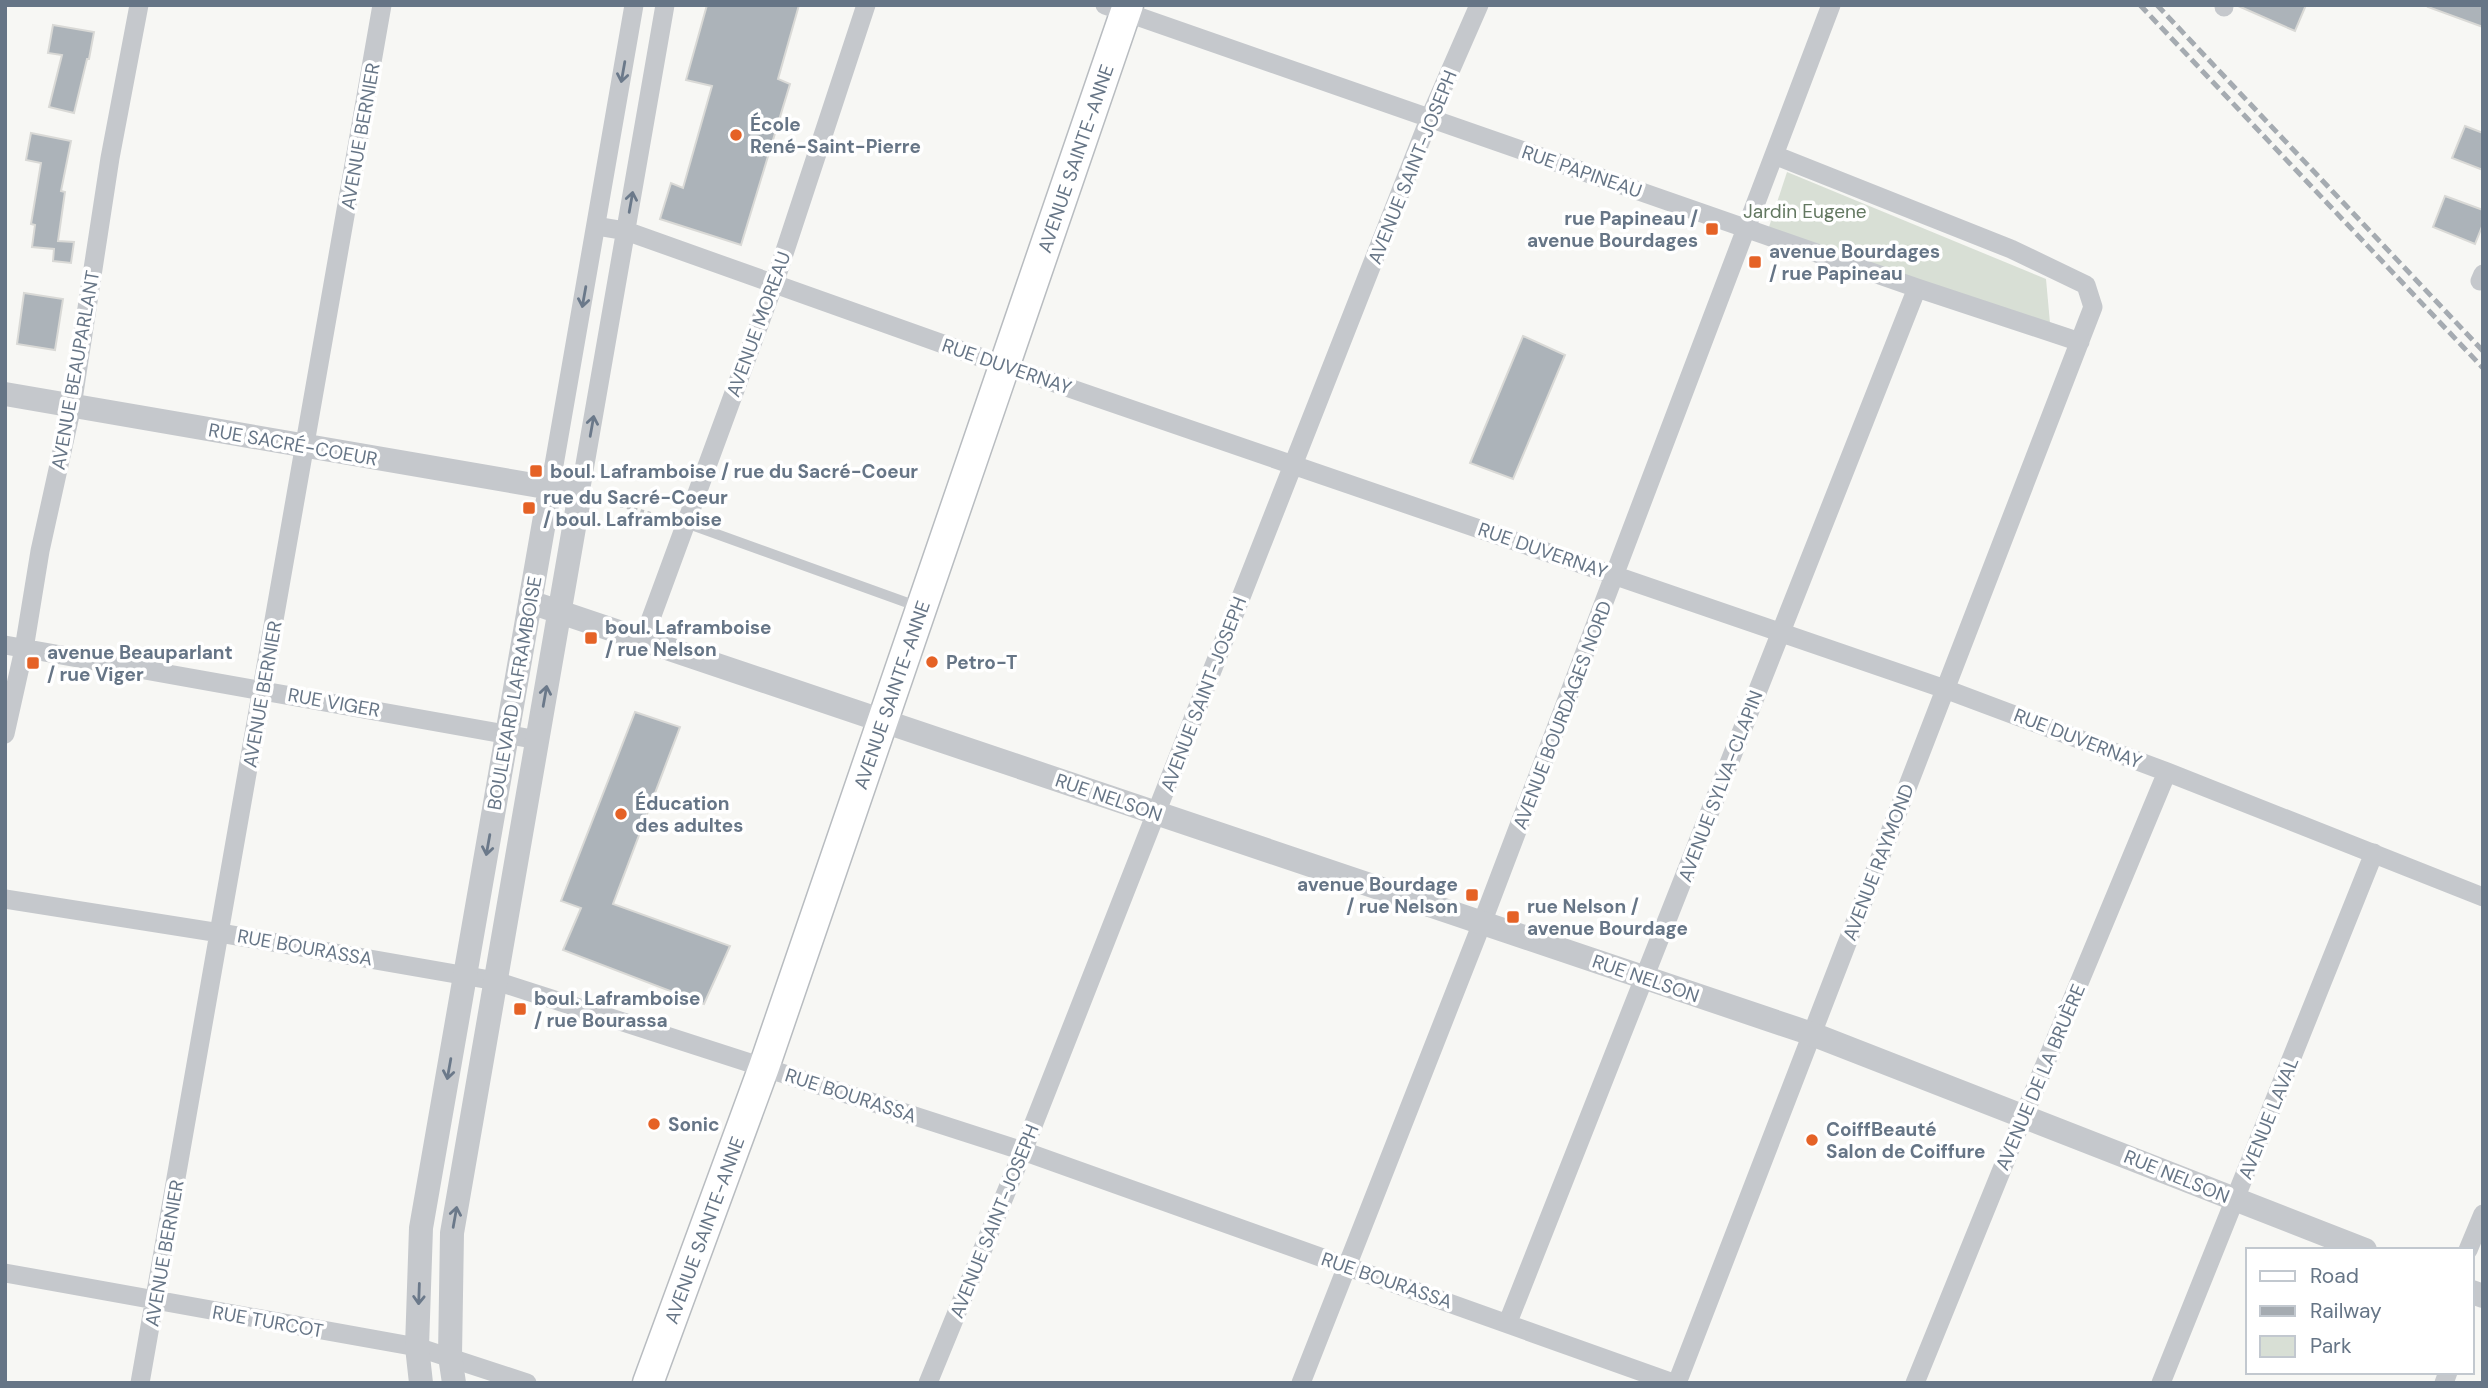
<svg xmlns="http://www.w3.org/2000/svg" width="2488" height="1388" viewBox="0 0 2488 1388" font-family="'DM Sans',sans-serif">
  <style>
    .green { fill: #d8dfd5 }
    .building { fill: #acb3b9; stroke: #d9d9d6; stroke-width: 2 }
    .lines { fill: none; stroke-linecap: round; stroke-linejoin: round }
    .primary-casing { stroke: #b8bcc0; stroke-width: 33 }
    .path { stroke: #bfc1c3; stroke-width: 3.5; stroke-dasharray: 3.5 3.5; stroke-linecap: butt }
    .service { stroke: #c5c8cc; stroke-width: 10 }
    .minor { stroke: #c5c8cc; stroke-width: 19 }
    .tertiary { stroke: #c5c8cc; stroke-width: 24 }
    .primary { stroke: #fff; stroke-width: 30 }
    .rail { stroke: #a5abb1; stroke-width: 5; stroke-dasharray: 10 5; stroke-linecap: butt }
    .oneway { stroke: #6b798a }
    .poi-dot { fill: #e56226; stroke: #fff; stroke-width: 2.5 }
    .labels { text-anchor: middle; stroke-width: 7; stroke-linejoin: round; paint-order: stroke }
    .poi-label { font-size: 19px; font-weight: bold; fill: #667586; stroke: #fff; text-anchor: start }
    .street-label { font-size: 19px; fill: #667586; stroke: #fff }
    .park-label { font-size: 19px; fill: #637861; stroke: #fff }
  </style>
  <rect width="100%" height="100%" fill="#f7f7f4"/>
  <!-- green -->
  <path class="green" d="M1787 172 2046 279 2050 323 1768 230Z"/>
  <!-- building -->
  <path class="building" d="M707 5H799L778 79 790 84 741 245 660 219 671 183 683 188 712 86 686 80Z
    M2236 5H2306L2295 31Z
    M2429 5H2483V27L2428 7Z
    M53 25 94 32 89 59H87L74 113 49 107 62 55 48 53Z
    M2465 126 2483 133V170L2452 158Z
    M31 133 71 141 61 191 65 192 58 241 74 242 71 263 53 261 54 249 32 247 35 225 31 224 41 163 26 160Z
    M2445 196 2483 210V224L2475 244 2433 227Z
    M24 293 63 299 55 350 17 344Z
    M1523 336 1565 355 1513 479 1470 463Z
    M635 712 680 727 613 904 730 946 704 1004 563 950 581 908 561 901Z"/>
  <g class="lines">
    <!-- primary casing -->
    <g class="primary-casing">
      <g id="primary">
        <path id="s1" d="M648 1383 764 1067 1128 5"/>
      </g>
    </g>
    <!-- path -->
    <path class="path" d="M600 500 667 518"/>
    <!-- service -->
    <path class="service" d="M686 523 919 607"/>
    <!-- minor -->
    <path class="minor" d="M1105 5 1917 288 2080 342
      M2224 7V5
      M596 226 626 231 1002 365 1945 689 2167 772 2483 897
      M2480 281 2483 274
      M550 488 634 5
      M580 493 665 5
      M643 640 774 284 866 5
      M5 645 538 740
      M5 734 24 649 40 551 72 406 110 158 139 5
      M5 899 220 933 496 981 1023 1151 1673 1383
      M2468 1250 2483 1214
      M5 1273 417 1347 527 1383
      M1508 1322 1917 288
      M140 1383 382 5
      M928 1383 1023 1151 1430 117 1479 5
      M1301 1383 1482 923 1831 5
      M1677 1383 2093 307 2086 285 2011 249 1774 155
      M1915 1383 2024 1115 2167 772
      M2161 1383 2374 853
      M2444 1383 2448 1372"/>
    <!-- tertiary -->
    <path class="tertiary" d="M5 394 580 493 452 1233 450 1356 454 1383
      M530 602 1812 1034 2365 1250
      M2472 1292 2483 1296
      M421 1383 417 1347 421 1228 550 488"/>
    <!-- primary -->
    <use href="#primary" class="primary"/>
    <!-- rail -->
    <path class="rail" d="M2140 5 2483 368
      M2157 5 2483 351"/>
  </g>
  <!-- one-way arrows -->
  <defs><path id="oneway-shaft" d="M-6 0H5M1.5-3L5.5 0L1.5 3" fill="none" stroke-width="1.6" stroke-linecap="round" stroke-linejoin="round" transform="scale(1.75)"/></defs>
  <g class="oneway">
    <use href="#oneway-shaft" transform="translate(623 72) rotate(100)"/>
    <use href="#oneway-shaft" transform="translate(631 202) rotate(-80)"/>
    <use href="#oneway-shaft" transform="translate(584 297) rotate(100)"/>
    <use href="#oneway-shaft" transform="translate(592 426) rotate(-80)"/>
    <use href="#oneway-shaft" transform="translate(545 696) rotate(-80)"/>
    <use href="#oneway-shaft" transform="translate(488 845) rotate(100)"/>
    <use href="#oneway-shaft" transform="translate(449 1069) rotate(100)"/>
    <use href="#oneway-shaft" transform="translate(455 1217) rotate(-80)"/>
    <use href="#oneway-shaft" transform="translate(419 1294) rotate(92)"/>
  </g>
  <!-- markers -->
  <g class="poi-dot">
    <circle cx="736" cy="135" r="7"/>
    <rect x="1705" y="222" width="14" height="14" rx="3.5"/>
    <rect x="1748" y="255" width="14" height="14" rx="3.5"/>
    <rect x="529" y="464" width="14" height="14" rx="3.5"/>
    <rect x="522" y="501" width="14" height="14" rx="3.5"/>
    <rect x="584" y="631" width="14" height="14" rx="3.5"/>
    <circle cx="932" cy="662" r="7"/>
    <rect x="26" y="656" width="14" height="14" rx="3.5"/>
    <circle cx="621" cy="814" r="7"/>
    <rect x="1465" y="888" width="14" height="14" rx="3.5"/>
    <rect x="1506" y="910" width="14" height="14" rx="3.5"/>
    <rect x="513" y="1002" width="14" height="14" rx="3.5"/>
    <circle cx="654" cy="1124" r="7"/>
    <circle cx="1812" cy="1140" r="7"/>
  </g>
  <g class="labels">
    <!-- poi labels -->
    <g class="poi-label">
      <text x="750" y="131">École<tspan x="750" dy="22">René-Saint-Pierre</tspan></text>
      <text x="1698" y="225" text-anchor="end">rue Papineau /<tspan x="1698" dy="22">avenue Bourdages</tspan></text>
      <text x="1769" y="258">avenue Bourdages<tspan x="1769" dy="22">/ rue Papineau</tspan></text>
      <text x="550" y="478">boul. Laframboise / rue du Sacré-Coeur</text>
      <text x="543" y="504">rue du Sacré-Coeur<tspan x="543" dy="22">/ boul. Laframboise</tspan></text>
      <text x="605" y="634">boul. Laframboise<tspan x="605" dy="22">/ rue Nelson</tspan></text>
      <text x="47" y="659">avenue Beauparlant<tspan x="47" dy="22">/ rue Viger</tspan></text>
      <text x="946" y="669">Petro-T</text>
      <text x="635" y="810">Éducation<tspan x="635" dy="22">des adultes</tspan></text>
      <text x="1458" y="891" text-anchor="end">avenue Bourdage<tspan x="1458" dy="22">/ rue Nelson</tspan></text>
      <text x="1527" y="913">rue Nelson /<tspan x="1527" dy="22">avenue Bourdage</tspan></text>
      <text x="534" y="1005">boul. Laframboise<tspan x="534" dy="22">/ rue Bourassa</tspan></text>
      <text x="668" y="1131">Sonic</text>
      <text x="1826" y="1136">CoiffBeauté<tspan x="1826" dy="22">Salon de Coiffure</tspan></text>
    </g>
    <!-- street labels -->
    <g class="street-label">
      <text transform="translate(360 136) rotate(-80)" y="7">AVENUE BERNIER</text>
      <text dy="7" stroke="none"><textPath href="#s1" startOffset="1297">AVENUE SAINTE-ANNE</textPath></text>
      <text transform="translate(1412 167) rotate(-68)" y="7">AVENUE SAINT-JOSEPH</text>
      <text transform="translate(1582 171) rotate(19)" y="7">RUE PAPINEAU</text>
      <text transform="translate(758 324) rotate(-70)" y="7">AVENUE MOREAU</text>
      <text transform="translate(1007 366) rotate(19)" y="7">RUE DUVERNAY</text>
      <text transform="translate(75 370) rotate(-80)" y="7">AVENUE BEAUPARLANT</text>
      <text transform="translate(293 444) rotate(10)" y="7">RUE SACRÉ-COEUR</text>
      <text transform="translate(1543 550) rotate(19)" y="7">RUE DUVERNAY</text>
      <text transform="translate(514 693) rotate(-80)" y="7">BOULEVARD LAFRAMBOISE</text>
      <text transform="translate(262 694) rotate(-80)" y="7">AVENUE BERNIER</text>
      <text transform="translate(1203 694) rotate(-69)" y="7">AVENUE SAINT-JOSEPH</text>
      <text dy="7" stroke="none"><textPath href="#s1" startOffset="730">AVENUE SAINTE-ANNE</textPath></text>
      <text transform="translate(334 702) rotate(10)" y="7">RUE VIGER</text>
      <text transform="translate(1562 715) rotate(-69)" y="7">AVENUE BOURDAGES NORD</text>
      <text transform="translate(2078 738) rotate(21)" y="7">RUE DUVERNAY</text>
      <text transform="translate(1720 786) rotate(-69)" y="7">AVENUE SYLVA-CLAPIN</text>
      <text transform="translate(1109 797) rotate(19)" y="7">RUE NELSON</text>
      <text transform="translate(1878 862) rotate(-69)" y="7">AVENUE RAYMOND</text>
      <text transform="translate(305 947) rotate(10)" y="7">RUE BOURASSA</text>
      <text transform="translate(1646 978) rotate(19)" y="7">RUE NELSON</text>
      <text transform="translate(2040 1077) rotate(-67)" y="7">AVENUE DE LA BRUÈRE</text>
      <text transform="translate(851 1095) rotate(18)" y="7">RUE BOURASSA</text>
      <text transform="translate(2268 1118) rotate(-68)" y="7">AVENUE LAVAL</text>
      <text transform="translate(2177 1176) rotate(22)" y="7">RUE NELSON</text>
      <text transform="translate(994 1221) rotate(-68)" y="7">AVENUE SAINT-JOSEPH</text>
      <text dy="7" stroke="none"><textPath href="#s1" startOffset="163">AVENUE SAINTE-ANNE</textPath></text>
      <text transform="translate(164 1253) rotate(-80)" y="7">AVENUE BERNIER</text>
      <text transform="translate(1387 1280) rotate(19)" y="7">RUE BOURASSA</text>
      <text transform="translate(268 1321) rotate(10)" y="7">RUE TURCOT</text>
    </g>
    <!-- park labels -->
    <g class="park-label">
      <text x="1805" y="218">Jardin Eugene</text>
    </g>
  </g>
  <!-- border -->
  <rect width="2488" height="1388" fill="none" stroke="#667586" stroke-width="14"/>
  <!-- legend -->
  <rect x="2246" y="1248" width="228" height="126" fill="#ffffff" stroke="#c2c8cf" stroke-width="2"/>
  <rect x="2260" y="1271" width="35" height="10" fill="#ffffff" stroke="#c2c8cf" stroke-width="2"/>
  <text x="2310" y="1283" font-size="21" fill="#667586">Road</text>
  <rect x="2260" y="1306" width="35" height="10" fill="#a5abb1" stroke="#c2c8cf" stroke-width="2"/>
  <text x="2310" y="1318" font-size="21" fill="#667586">Railway</text>
  <rect x="2260" y="1336" width="35" height="21" fill="#d8dfd5" stroke="#c2c8cf" stroke-width="2"/>
  <text x="2310" y="1353" font-size="21" fill="#667586">Park</text>
</svg>
